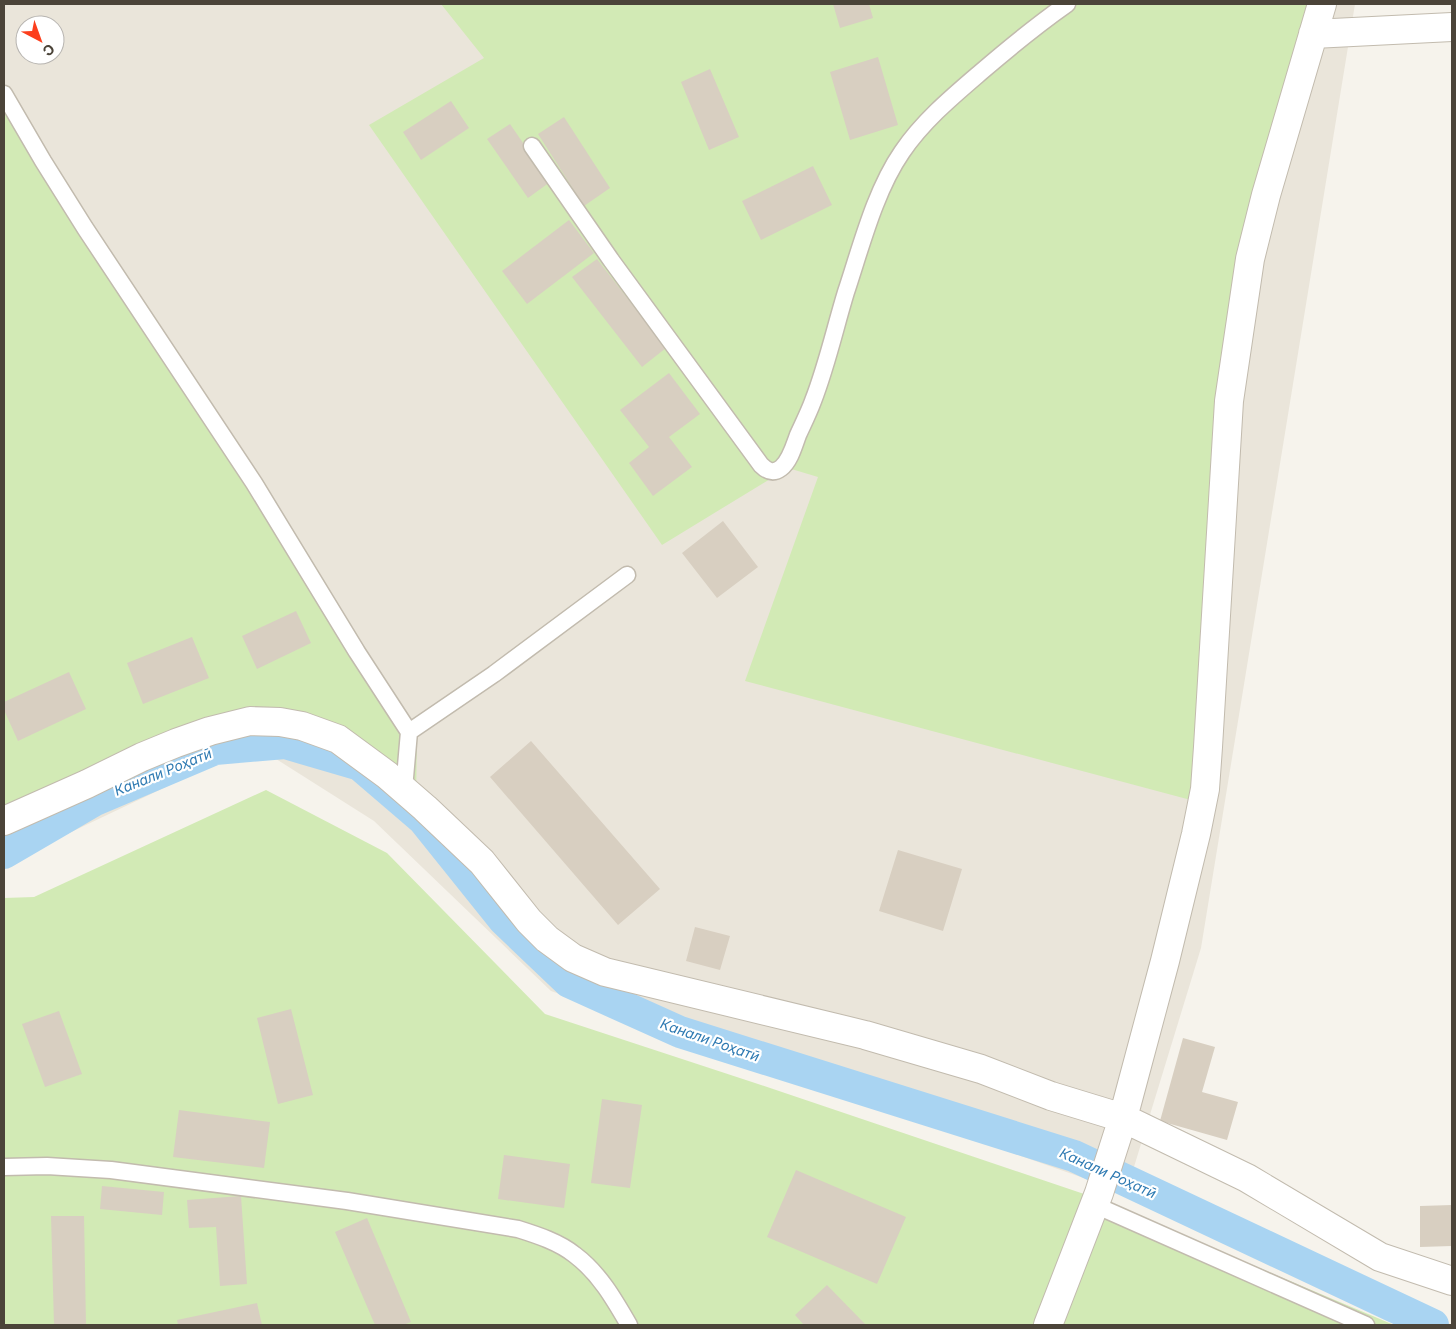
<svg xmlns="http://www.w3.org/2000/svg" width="1456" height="1329" viewBox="0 0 1456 1329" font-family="Inter,sans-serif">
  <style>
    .residential { fill: #eae5da; fill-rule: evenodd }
    .green { fill: #d2eab5 }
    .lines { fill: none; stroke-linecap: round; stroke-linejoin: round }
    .canal { stroke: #a9d4f2; stroke-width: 32 }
    .building { fill: #d8cfc1 }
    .lane-casing { stroke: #c2bbae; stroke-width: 19 }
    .street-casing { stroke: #c2bbae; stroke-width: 30 }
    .lane { stroke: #fff; stroke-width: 16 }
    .street { stroke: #fff; stroke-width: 28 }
    .labels { text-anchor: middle; stroke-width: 4.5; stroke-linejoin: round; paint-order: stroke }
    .water-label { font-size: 14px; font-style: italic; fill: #2e7ab2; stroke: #fff }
  </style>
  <rect width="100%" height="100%" fill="#f6f3ec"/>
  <!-- residential -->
  <path class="residential" d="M4 4H1355L1201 948 1126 1193 551 991 374 821 254 745 4 864ZM25 25H55V55H25Z"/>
  <!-- green -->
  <path class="green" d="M441 4H1314L1299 35 1253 231 1202 803 745 681 818 477 788 468 662 545 369 125 484 58Z
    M4 86 71 203 417 735 416 801 298 713 4 820Z
    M266 790 387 853 545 1014 752 1082 1090 1196 1394 1325H4V898L34 897Z"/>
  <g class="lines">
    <!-- canal -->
    <path class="canal" d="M4 853 95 800 215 749 285 743 360 765 423 819 504 920 569 982 680 1032 1074 1156 1433 1325"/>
  </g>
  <!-- building -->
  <path class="building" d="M833 4H869L873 18 840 28Z
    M878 57 898 125 850 140 830 72Z
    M710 69 739 137 709 150 681 82Z
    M451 101 469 128 421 160 403 132Z
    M564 117 610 188 584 206 538 134Z
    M510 124 550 182 528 198 487 139Z
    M813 166 832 205 761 240 742 201Z
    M569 220 594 253 527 304 502 271Z
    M597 259 666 348 642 367 572 277Z
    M669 373 700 414 669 437 692 467 653 496 629 463 649 447 620 410Z
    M723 521 758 567 717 598 682 553Z
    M296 611 311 643 257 669 242 636Z
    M192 637 209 678 143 704 127 663Z
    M69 672 86 709 18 741 4 710V702Z
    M531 741 660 889 618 925 490 777Z
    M898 850 962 869 943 931 879 911Z
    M695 927 730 936 720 970 686 961Z
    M291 1009 313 1095 278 1104 257 1018Z
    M59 1011 82 1074 45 1087 22 1024Z
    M1183 1038 1215 1047 1202 1092 1238 1102 1227 1140 1160 1121Z
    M602 1099 642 1105 630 1188 591 1183Z
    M179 1110 270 1122 264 1168 173 1157Z
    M504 1155 570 1164 564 1208 498 1199Z
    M796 1170 906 1217 877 1284 767 1237Z
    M102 1186 164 1192 162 1215 100 1209Z
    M241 1196 247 1284 220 1286 216 1227 189 1228 187 1200Z
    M1452 1205V1246L1420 1247V1206Z
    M51 1216H84L86 1325H54Z
    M367 1218 411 1322 403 1325H375L335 1232Z
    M827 1285 866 1325H804L795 1315Z
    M257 1303 262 1325H178L177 1320Z"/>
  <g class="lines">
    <!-- lane casing -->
    <g class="lane-casing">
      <path id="lane" d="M4 94 43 161 85 228 254 483 357 652 409 732 404 789
        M532 146 611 260 761 465C767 471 773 474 781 468 790 461 794 446 798 435 803 424 809 412 813 401 827 365 835 328 846 292 861 247 875 191 902 152 923 121 953 96 981 72 1009 48 1037 25 1067 4
        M409 732 494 674 627 575
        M4 1167 47 1166 111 1170 347 1201 518 1229C537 1235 559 1242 575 1255 599 1273 614 1299 629 1325
        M1095 1205 1366 1325"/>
    </g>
    <!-- street casing -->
    <g class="street-casing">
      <path id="street" d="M1313 34 1452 27
        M4 821 87 784 142 757 176 743 210 731 250 721 280 722 302 726 338 739 387 775 425 808 482 862 529 921 547 939 573 958 605 972 865 1035 981 1069 1051 1096 1123 1118 1247 1178 1380 1257 1452 1281
        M1048 1325 1099 1193 1123 1118 1165 961 1196 834 1205 789 1208 747 1229 401 1250 259 1266 195 1322 4"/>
    </g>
    <!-- lane -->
    <use href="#lane" class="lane"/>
    <!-- street -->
    <use href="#street" class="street"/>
  </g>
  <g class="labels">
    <!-- water labels -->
    <g class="water-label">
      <text transform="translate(163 772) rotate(-22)" y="5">Канали Роҳатӣ</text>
      <text transform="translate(710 1040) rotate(19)" y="5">Канали Роҳатӣ</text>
      <text transform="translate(1108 1173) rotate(24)" y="5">Канали Роҳатӣ</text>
    </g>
  </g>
  <!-- border -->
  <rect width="1456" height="1329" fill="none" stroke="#4b4439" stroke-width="10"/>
  <!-- north arrow -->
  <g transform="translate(40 40) rotate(139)"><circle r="24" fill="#ffffff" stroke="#b7b4b0"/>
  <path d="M0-4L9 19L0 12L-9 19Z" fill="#fc3f1d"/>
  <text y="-8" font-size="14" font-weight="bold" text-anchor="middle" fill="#4b4439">С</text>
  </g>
</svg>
